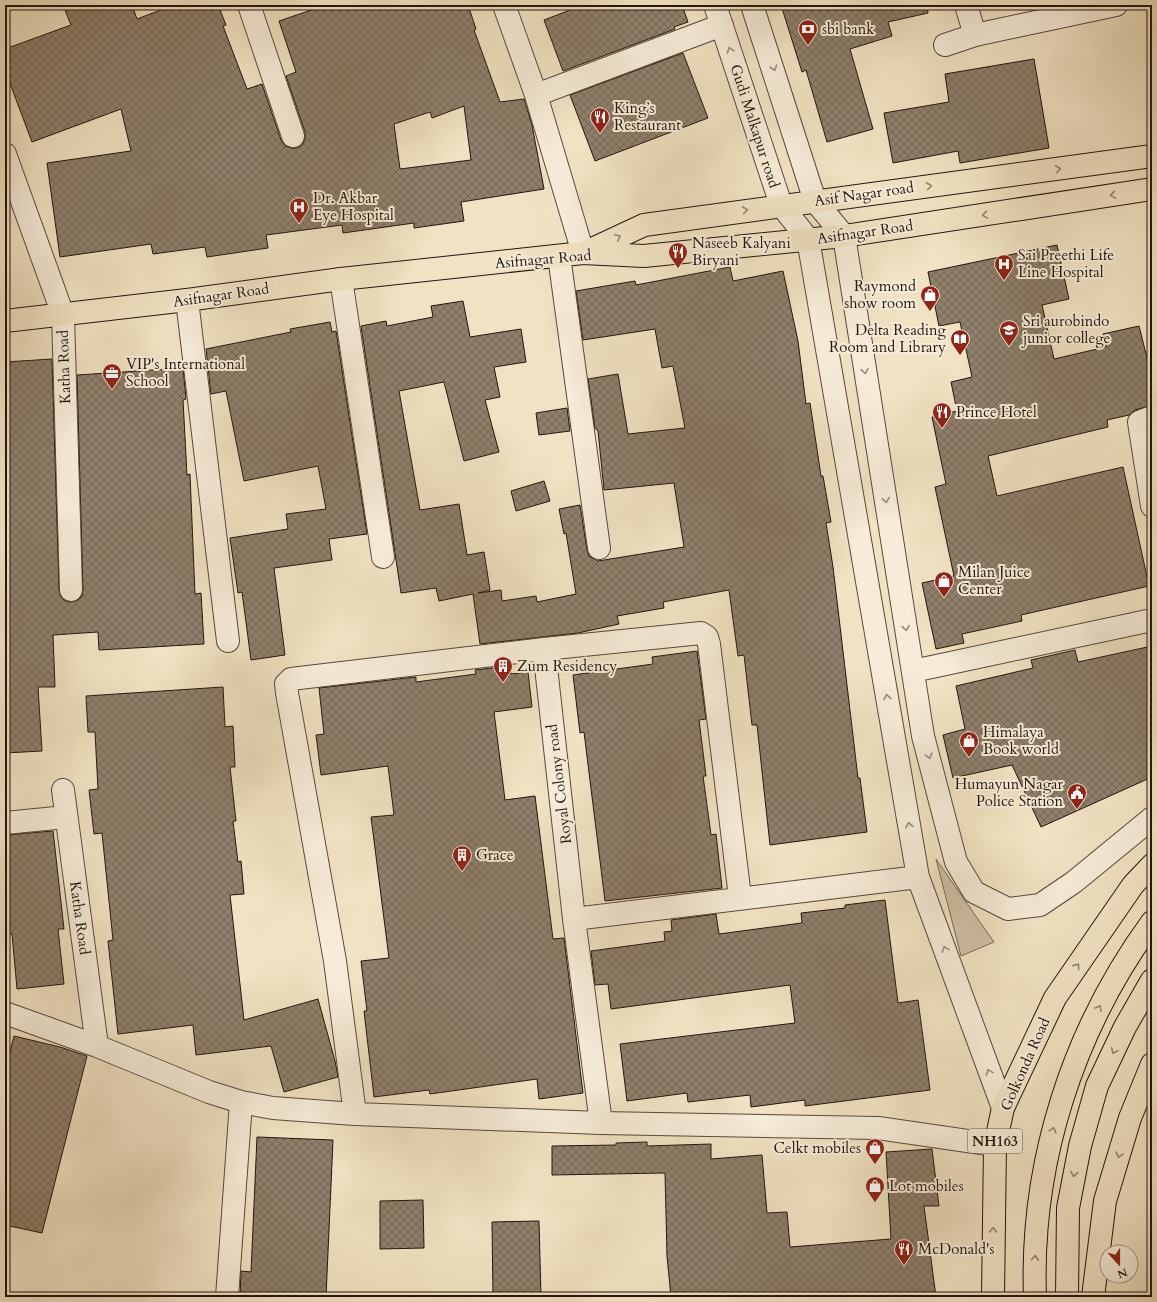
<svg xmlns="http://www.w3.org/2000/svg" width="1157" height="1302" viewBox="0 0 1157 1302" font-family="Cardo,serif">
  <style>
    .grass { fill: #cebfa4; stroke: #796a59 }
    .building { fill: url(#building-cross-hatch); stroke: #24150e; fill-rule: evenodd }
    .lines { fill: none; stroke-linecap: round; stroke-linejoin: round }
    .minor-casing { stroke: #57483b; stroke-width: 24 }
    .major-casing { stroke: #24150e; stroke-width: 24 }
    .highway-casing { stroke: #24150e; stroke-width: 24 }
    .minor { stroke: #f6ecd8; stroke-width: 22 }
    .major { stroke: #f1e2c3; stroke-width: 22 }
    .highway { stroke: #f1e2c3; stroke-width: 22 }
    .oneway { stroke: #988b7d }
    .oneway2 { stroke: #958672 }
    .labels { text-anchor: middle; stroke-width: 4; stroke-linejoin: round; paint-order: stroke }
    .shield { fill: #f6ecd8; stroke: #63564b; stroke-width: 1 }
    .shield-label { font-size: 14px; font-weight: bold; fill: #24150e }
    .poi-label { font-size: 15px; fill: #24150e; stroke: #f6ecd8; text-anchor: start }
    .street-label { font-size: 15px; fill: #24150e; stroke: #f6ecd8 }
  </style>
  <defs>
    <pattern id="building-cross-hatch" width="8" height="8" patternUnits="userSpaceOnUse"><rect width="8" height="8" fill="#8f806c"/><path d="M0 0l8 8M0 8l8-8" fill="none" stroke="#756857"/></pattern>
  </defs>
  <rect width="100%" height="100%" fill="#f1e2c3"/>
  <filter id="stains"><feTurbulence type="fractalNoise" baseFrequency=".005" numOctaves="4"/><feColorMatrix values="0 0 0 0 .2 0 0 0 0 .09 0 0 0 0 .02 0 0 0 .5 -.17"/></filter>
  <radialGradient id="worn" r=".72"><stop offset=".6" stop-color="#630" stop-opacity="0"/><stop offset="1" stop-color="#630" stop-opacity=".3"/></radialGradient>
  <!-- grass -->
  <path class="grass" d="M936 859 994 942 961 956Z"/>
  <!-- building -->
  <path class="building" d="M63 5H132L137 19 174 5H218L226 25 223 26 247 89 262 84 281 140 285 146 291 148H297L302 145 305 139V132L286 76 296 72 279 21 326 5H468L476 29 474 30 500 102 524 99 532 125 544 189 461 202 464 221 414 228V223L343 233 342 225 266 235 268 248 207 257 205 247 153 254 151 244 60 257 47 163 131 151 121 109 32 142 5 70V49L71 25ZM464 106 471 160 400 169 394 124 430 112 432 118Z
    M583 5H682L688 22 674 27 675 29 563 71 544 20Z
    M781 5H927L928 13 888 22 892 36 850 49 873 129 827 142 806 70 802 72Z
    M683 53 708 118 595 161 570 95Z
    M1034 59 1049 148 960 163 958 151 893 163 884 113 949 102 945 74Z
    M1057 245 1069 299 1042 305 1054 359 1106 347 1103 334 1139 326 1152 378V405L1135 410 1129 415 1107 420 1108 427 988 456 997 496 1123 467 1149 586 1021 615 1022 621 962 634 964 643 936 649 922 583 954 576 935 487 946 484 932 417 957 411 951 382 972 377 960 322 939 326 928 272Z
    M730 267 733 281 783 271 798 341 806 404 810 403 821 476H823L831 522 826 523 833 567 858 778H860L867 832 770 845 757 725H752L744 655 738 656 729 590 663 602 664 608 617 616 619 624 578 633 480 644 473 594 439 601 436 588 401 593 361 326 386 321 387 326 433 317 431 306 463 301 470 337 521 329 526 362 494 367 500 397 485 400 499 452 464 461 444 382 399 391 420 510 459 504 467 555 484 552 490 590 478 593 501 590 502 601 536 596 537 602 576 594 566 533 564 534 559 509 580 505 587 550 589 556 598 561 684 547 674 483 604 490 598 431 595 428 588 379 618 374 628 434 685 428 673 366 662 368 655 329 583 340 576 291 635 281 636 285Z
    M330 322 332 332 336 331 367 534 329 539 332 560 274 568 285 655 251 660 242 592 238 593 230 538 288 529 286 514 326 509 318 466 244 481 226 391 211 394 206 349 291 332 290 329Z
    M52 359 59 590 61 597 65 601 71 602 78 600 82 596 83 590 77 375 183 368 186 399 183 400 187 475 190 474 195 594 201 593 204 644 99 650 98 632 53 635 55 687H38L42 751 5 753V601H7L5 559V362Z
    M567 408 570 431 539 435 536 413Z
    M544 481 550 501 516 511 511 491Z
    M1152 646V777L1041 827 1012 765 953 778 943 735 965 729 956 686 1033 668 1031 660 1075 650 1078 662Z
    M697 651 706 719 699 720 706 776H703L711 835 716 834 722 888 605 901 584 732 580 733 573 675 653 664 652 657Z
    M509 666 511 674 528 672 532 707 494 712 505 800 535 796 553 939 564 938 583 1093 539 1099 537 1079 430 1094 429 1090 374 1097 364 1011H367L361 961 389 958 371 817 394 815 388 766 321 775 316 735 324 734 319 688 416 677V682L476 674 475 670Z
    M223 687 225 727 233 726 235 767H230L236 821H233L238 862 241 861 244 894 230 895 244 1020 318 999 335 1061 338 1077 284 1092 271 1046 196 1055 193 1025 118 1034 108 941 113 940 102 833 94 834 89 790 98 789 95 732H88L86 696Z
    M53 831 64 929H58L64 984 17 989 12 934 5 935V835Z
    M885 900 898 1003 918 1000 930 1090 805 1106V1100L751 1107 750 1095 688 1102 687 1093 627 1101 620 1044 795 1023 790 985 611 1009 608 984 595 985 591 951 665 941 664 932 672 931 671 920 716 914 719 934 802 923 801 913 845 908V905Z
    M14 1036 60 1047 87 1056 42 1233 5 1225V1148L10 1127 5 1126V1072Z
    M257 1137 333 1140 326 1297H240L241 1271 251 1272Z
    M647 1142V1146L711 1144V1159L762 1155 767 1213 787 1212 790 1247 891 1239 886 1152 932 1149 939 1206H924L936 1297H882L881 1294 856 1297H671L667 1256 665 1173 552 1175V1146L616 1145V1143Z
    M423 1200 424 1248 380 1249V1201Z
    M539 1221 541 1297H493L492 1222Z"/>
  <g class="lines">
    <!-- minor casing -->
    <g class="minor-casing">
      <path id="minor" d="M249 5 293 136
        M504 5 536 95 583 253
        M715 5 781 205 808 239 918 877 1003 1108
        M752 5 815 201 844 236 923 736 956 862 974 892 1008 909 1040 905 1074 882 1152 818
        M966 5 975 35
        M945 45 975 35 1116 5
        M536 95 722 25
        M5 154 63 315 71 590
        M559 256 599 548
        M341 279 383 557
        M187 300 228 641
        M1152 417 1139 422 1152 506
        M544 649 574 919 601 1123
        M913 671 1152 620
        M63 790 97 1046
        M5 823 66 817
        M574 919 918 877
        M5 1013 97 1046 209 1092 241 1102 273 1108 355 1114 601 1123 878 1128 995 1145
        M355 1114 335 961 287 693 286 684 291 679 544 649 701 633 707 637 709 644 740 897
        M227 1297 241 1102"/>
    </g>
    <!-- major casing -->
    <g class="major-casing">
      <path id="major" d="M586 252 644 225 1152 156
        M5 321 187 300 341 279 583 253 644 256 844 236 1152 189"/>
    </g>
    <!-- highway casing -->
    <g class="highway-casing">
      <path id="highway" d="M993 1297 995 1145 1003 1108 1055 998 1133 885 1152 865
        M1035 1297C1030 1163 1073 1030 1152 922
        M1067 1297 1068 1208 1080 1146 1097 1086 1125 1027 1152 980
        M1093 1297 1105 1201 1130 1118 1152 1064"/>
    </g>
    <!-- minor -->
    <use href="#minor" class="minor"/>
    <!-- major -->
    <use href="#major" class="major"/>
    <!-- highway -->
    <use href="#highway" class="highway"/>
  </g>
  <!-- one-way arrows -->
  <defs><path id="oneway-chevron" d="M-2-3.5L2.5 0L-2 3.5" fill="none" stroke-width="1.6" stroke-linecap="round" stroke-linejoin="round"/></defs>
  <g class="oneway">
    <use href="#oneway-chevron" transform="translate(730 50) rotate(-108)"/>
    <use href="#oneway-chevron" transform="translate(774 68) rotate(71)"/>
    <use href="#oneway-chevron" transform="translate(865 371) rotate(81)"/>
    <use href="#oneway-chevron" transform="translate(886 500) rotate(81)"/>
    <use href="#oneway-chevron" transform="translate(906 628) rotate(81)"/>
    <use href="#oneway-chevron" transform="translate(887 697) rotate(-100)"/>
    <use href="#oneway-chevron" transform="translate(929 756) rotate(75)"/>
    <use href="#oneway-chevron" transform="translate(909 825) rotate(-100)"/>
    <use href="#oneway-chevron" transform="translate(945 949) rotate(-110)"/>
    <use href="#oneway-chevron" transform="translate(989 1072) rotate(-110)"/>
  </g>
  <g class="oneway2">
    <use href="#oneway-chevron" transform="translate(1058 169) rotate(-8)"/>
    <use href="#oneway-chevron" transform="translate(929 186) rotate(-8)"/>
    <use href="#oneway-chevron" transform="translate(1113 195) rotate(171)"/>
    <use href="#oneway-chevron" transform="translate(745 210) rotate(-8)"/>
    <use href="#oneway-chevron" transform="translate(985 215) rotate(171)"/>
    <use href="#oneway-chevron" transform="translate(618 237) rotate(-25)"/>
    <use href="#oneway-chevron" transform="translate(1077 966) rotate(-55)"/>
    <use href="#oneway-chevron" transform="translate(1099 1008) rotate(-61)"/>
    <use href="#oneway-chevron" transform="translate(1114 1051) rotate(115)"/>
    <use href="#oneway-chevron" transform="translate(1053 1130) rotate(-74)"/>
    <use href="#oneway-chevron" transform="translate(1119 1155) rotate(106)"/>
    <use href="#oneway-chevron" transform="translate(1074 1174) rotate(100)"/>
    <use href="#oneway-chevron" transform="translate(993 1230) rotate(-89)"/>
    <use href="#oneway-chevron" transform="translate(1035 1258) rotate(-86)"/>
  </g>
  <!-- icons -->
  <defs>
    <g id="bank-pin" transform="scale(1)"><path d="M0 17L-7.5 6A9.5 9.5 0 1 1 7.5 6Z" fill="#8f2418" stroke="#f6ecd8"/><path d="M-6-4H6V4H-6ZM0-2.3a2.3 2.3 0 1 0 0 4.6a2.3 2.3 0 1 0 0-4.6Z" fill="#fff"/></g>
    <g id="restaurant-pin" transform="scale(1)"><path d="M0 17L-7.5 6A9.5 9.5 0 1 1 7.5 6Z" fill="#8f2418" stroke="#f6ecd8"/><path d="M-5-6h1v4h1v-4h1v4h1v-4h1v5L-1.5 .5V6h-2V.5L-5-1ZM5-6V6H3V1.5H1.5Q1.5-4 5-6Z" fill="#fff"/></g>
    <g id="hospital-pin" transform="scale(1)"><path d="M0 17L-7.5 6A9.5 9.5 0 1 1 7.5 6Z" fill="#8f2418" stroke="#f6ecd8"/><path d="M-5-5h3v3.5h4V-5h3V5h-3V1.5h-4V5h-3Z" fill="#fff"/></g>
    <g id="shop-pin" transform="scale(1)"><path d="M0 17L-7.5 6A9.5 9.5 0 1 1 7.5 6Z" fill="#8f2418" stroke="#f6ecd8"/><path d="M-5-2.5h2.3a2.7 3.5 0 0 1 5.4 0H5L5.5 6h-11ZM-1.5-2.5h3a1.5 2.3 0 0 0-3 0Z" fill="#fff"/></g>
    <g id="university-pin" transform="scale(1)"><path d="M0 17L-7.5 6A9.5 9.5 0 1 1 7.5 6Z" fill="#8f2418" stroke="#f6ecd8"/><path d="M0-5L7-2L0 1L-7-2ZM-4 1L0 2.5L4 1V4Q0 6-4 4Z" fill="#fff"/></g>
    <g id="library-pin" transform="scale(1)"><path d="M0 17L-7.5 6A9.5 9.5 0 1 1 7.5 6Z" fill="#8f2418" stroke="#f6ecd8"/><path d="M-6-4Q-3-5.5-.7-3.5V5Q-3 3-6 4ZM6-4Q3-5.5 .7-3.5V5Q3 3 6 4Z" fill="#fff"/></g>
    <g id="office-pin" transform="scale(1)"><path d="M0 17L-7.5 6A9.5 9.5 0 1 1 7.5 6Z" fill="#8f2418" stroke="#f6ecd8"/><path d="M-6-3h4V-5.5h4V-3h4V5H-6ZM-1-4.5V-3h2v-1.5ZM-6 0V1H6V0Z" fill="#fff"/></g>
    <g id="building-pin" transform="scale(1)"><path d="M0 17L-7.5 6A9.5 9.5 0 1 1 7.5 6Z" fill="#8f2418" stroke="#f6ecd8"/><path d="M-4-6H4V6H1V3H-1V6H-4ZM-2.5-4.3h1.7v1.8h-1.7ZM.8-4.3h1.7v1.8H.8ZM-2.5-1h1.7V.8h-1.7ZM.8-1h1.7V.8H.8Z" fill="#fff"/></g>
    <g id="civic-pin" transform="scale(1)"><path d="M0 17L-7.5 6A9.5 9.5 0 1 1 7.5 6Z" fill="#8f2418" stroke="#f6ecd8"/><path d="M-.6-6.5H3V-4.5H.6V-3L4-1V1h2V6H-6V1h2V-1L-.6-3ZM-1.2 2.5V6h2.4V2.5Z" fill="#fff"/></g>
  </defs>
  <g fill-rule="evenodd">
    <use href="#bank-pin" x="808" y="29"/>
    <use href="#restaurant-pin" x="600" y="117"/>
    <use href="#hospital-pin" x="299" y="207"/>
    <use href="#restaurant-pin" x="678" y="252"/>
    <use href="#hospital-pin" x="1004" y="264"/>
    <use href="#shop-pin" x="930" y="295"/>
    <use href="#university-pin" x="1009" y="330"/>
    <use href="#library-pin" x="960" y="339"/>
    <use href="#office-pin" x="112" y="373"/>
    <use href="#restaurant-pin" x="942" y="412"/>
    <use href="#shop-pin" x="944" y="581"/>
    <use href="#building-pin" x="503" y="666"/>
    <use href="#shop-pin" x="969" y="741"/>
    <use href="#civic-pin" x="1077" y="793"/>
    <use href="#building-pin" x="462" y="855"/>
    <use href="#shop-pin" x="875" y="1148"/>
    <use href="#shop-pin" x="875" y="1186"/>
    <use href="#restaurant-pin" x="904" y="1249"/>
  </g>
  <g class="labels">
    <!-- shield labels -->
    <rect class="shield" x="968" y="1129" width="54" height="24" rx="3"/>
    <g class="shield-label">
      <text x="995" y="1146">NH163</text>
    </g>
    <!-- poi labels -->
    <g class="poi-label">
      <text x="822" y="34">sbi bank</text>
      <text x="614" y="113">King’s<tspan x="614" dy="17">Restaurant</tspan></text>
      <text x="313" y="203">Dr. Akbar<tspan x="313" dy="17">Eye Hospital</tspan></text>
      <text x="692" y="248">Naseeb Kalyani<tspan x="692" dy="17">Biryani</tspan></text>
      <text x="1018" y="260">Sai Preethi Life<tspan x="1018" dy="17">Line Hospital</tspan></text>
      <text x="916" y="291" text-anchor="end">Raymond<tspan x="916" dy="17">show room</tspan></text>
      <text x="1023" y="326">Sri aurobindo<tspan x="1023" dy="17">junior college</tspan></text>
      <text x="946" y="335" text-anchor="end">Delta Reading<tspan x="946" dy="17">Room and Library</tspan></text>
      <text x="126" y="369">VIP's International<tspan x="126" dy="17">School</tspan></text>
      <text x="956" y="417">Prince Hotel</text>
      <text x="958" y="577">Milan Juice<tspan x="958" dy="17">Center</tspan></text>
      <text x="517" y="671">Zum Residency</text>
      <text x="983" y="737">Himalaya<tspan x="983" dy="17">Book world</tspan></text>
      <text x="1063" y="789" text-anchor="end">Humayun Nagar<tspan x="1063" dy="17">Police Station</tspan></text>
      <text x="476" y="860">Grace</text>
      <text x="861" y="1153" text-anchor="end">Celkt mobiles</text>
      <text x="889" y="1191">Lot mobiles</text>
      <text x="918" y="1254">McDonald's</text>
    </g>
    <!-- street labels -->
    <g class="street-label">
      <text transform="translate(755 126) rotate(72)" y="5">Gudi Malkapur road</text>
      <text transform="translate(864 194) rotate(-8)" y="5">Asif Nagar road</text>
      <text transform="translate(865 232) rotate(-8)" y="5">Asifnagar Road</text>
      <text transform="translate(543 259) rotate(-5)" y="5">Asifnagar Road</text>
      <text transform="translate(221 295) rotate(-8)" y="5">Asifnagar Road</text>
      <text transform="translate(64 367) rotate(-92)" y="5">Katha Road</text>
      <text transform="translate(559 784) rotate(-97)" y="5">Royal Colony road</text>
      <text transform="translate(80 918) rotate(82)" y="5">Katha Road</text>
      <text transform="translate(1025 1064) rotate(-66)" y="5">Golkonda Road</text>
    </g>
  </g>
  <!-- margin -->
  <rect width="1157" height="1302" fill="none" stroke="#f1e2c3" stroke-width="20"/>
  <rect x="6" y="6" width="1145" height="1290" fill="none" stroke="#24150e" stroke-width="2"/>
  <rect x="10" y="10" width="1137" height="1282" fill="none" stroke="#24150e"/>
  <!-- north arrow -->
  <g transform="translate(1119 1264) rotate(159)"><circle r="19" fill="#f6ecd8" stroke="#a29687"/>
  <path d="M0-3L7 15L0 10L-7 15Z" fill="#8f2418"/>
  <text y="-6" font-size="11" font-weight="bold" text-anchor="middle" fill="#24150e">N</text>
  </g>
  <rect width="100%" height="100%" filter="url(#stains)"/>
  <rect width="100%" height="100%" fill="url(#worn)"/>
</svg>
